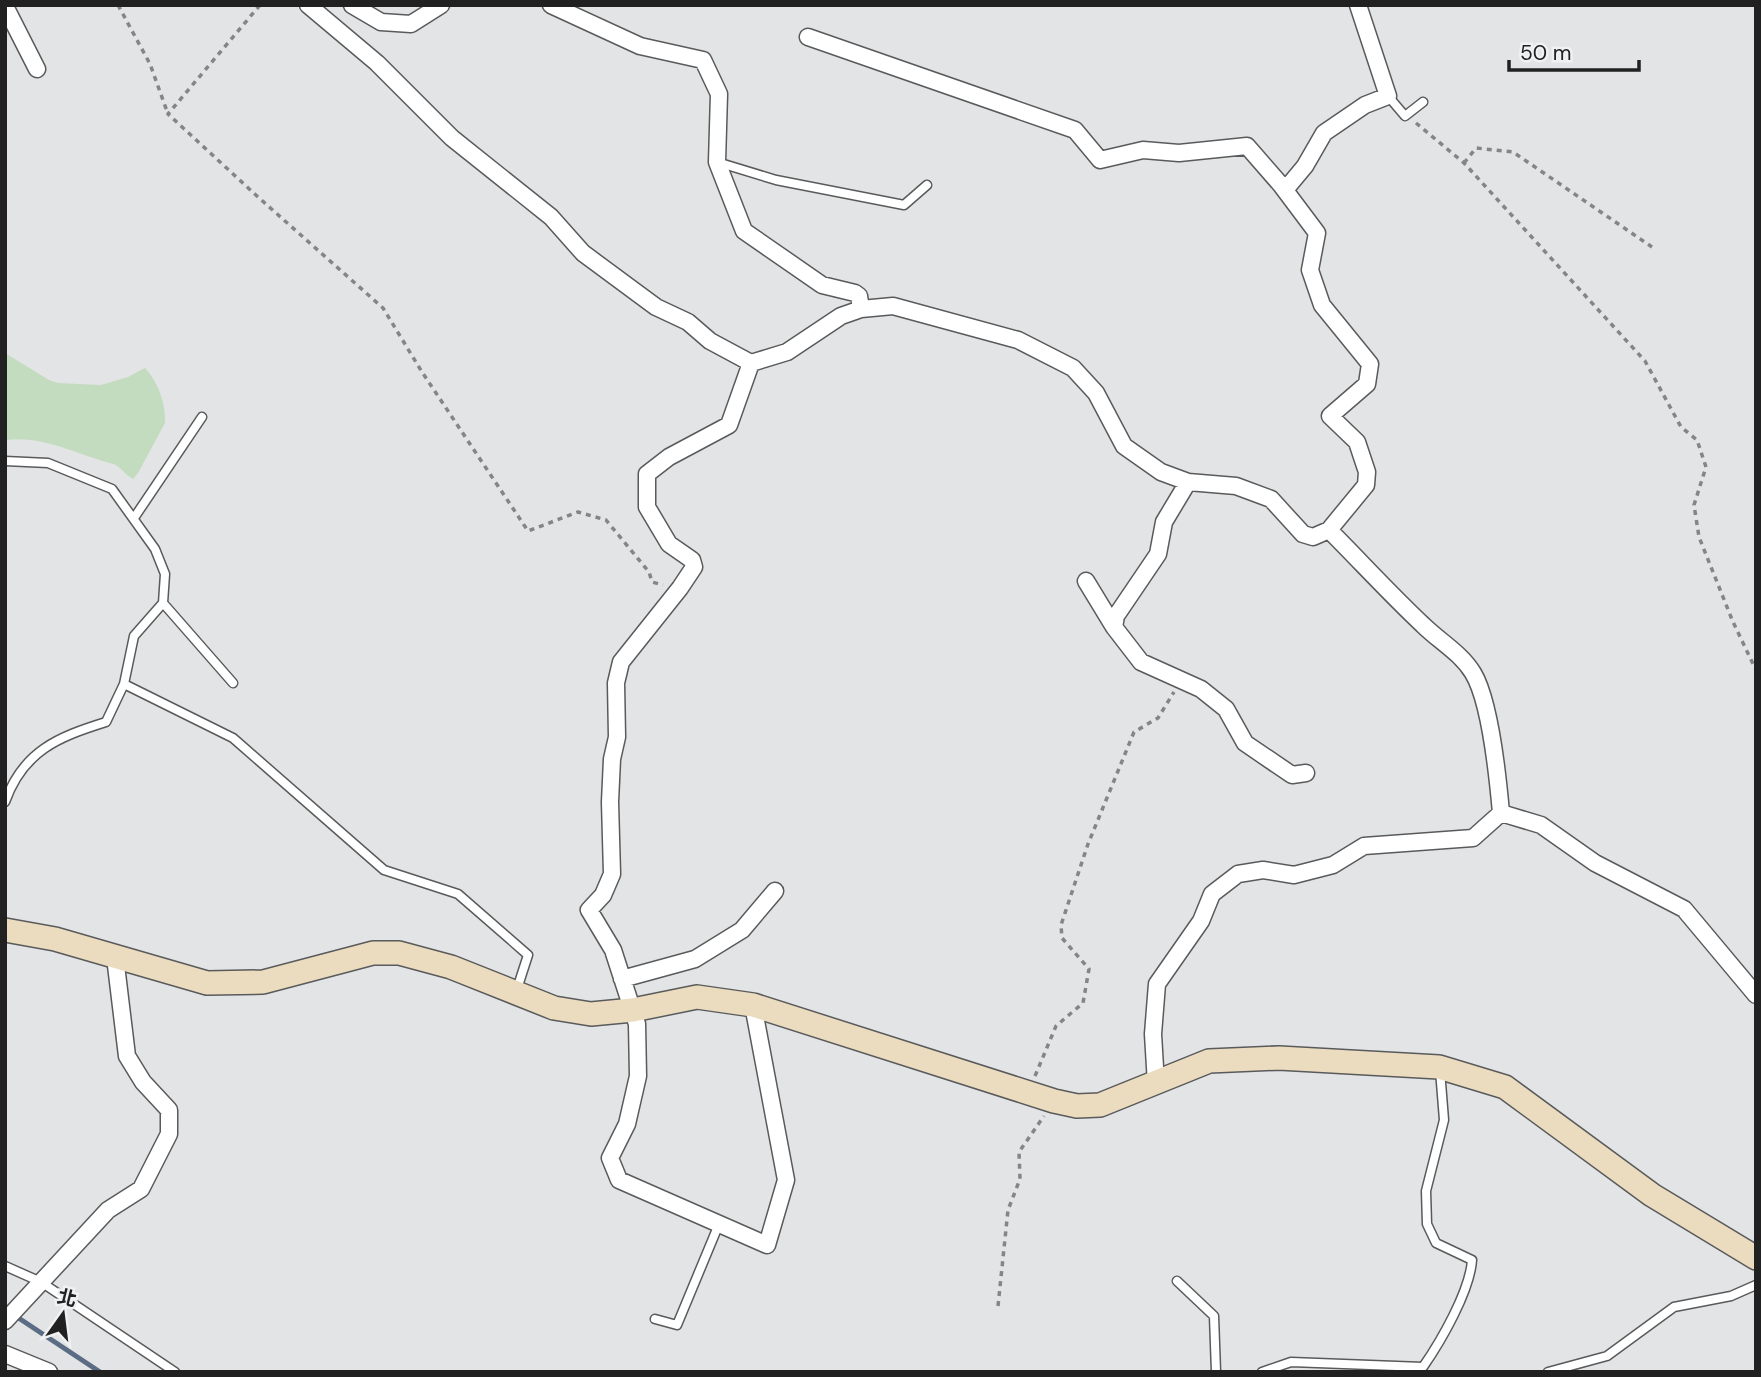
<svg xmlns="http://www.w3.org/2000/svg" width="1761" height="1377" viewBox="0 0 1761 1377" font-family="'DM Sans','Noto Sans TC',sans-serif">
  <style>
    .green { fill: #c3dcbf }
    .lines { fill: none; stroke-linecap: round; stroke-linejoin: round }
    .stream { stroke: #5a6d85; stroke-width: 5 }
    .lane-casing { stroke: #595a5b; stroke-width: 11 }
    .street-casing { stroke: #595a5b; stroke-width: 19 }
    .secondary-casing { stroke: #595a5b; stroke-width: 26 }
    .path { stroke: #858586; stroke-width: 3.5; stroke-dasharray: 5 5; stroke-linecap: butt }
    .lane { stroke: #fff; stroke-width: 8 }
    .street { stroke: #fff; stroke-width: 16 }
    .secondary { stroke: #ebdcbf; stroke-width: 23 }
  </style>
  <rect width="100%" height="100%" fill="#e3e4e5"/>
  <!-- green -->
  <path class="green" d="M5 353 49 380 58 383 101 385 128 377 145 368C158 382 166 404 165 423L138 473 133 479C125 475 122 468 114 464 77 455 45 435 5 440Z"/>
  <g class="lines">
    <!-- stream -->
    <path class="stream" d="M5 1309 100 1372"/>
    <!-- lane casing -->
    <g class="lane-casing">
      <path id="lane" d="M1388 96 1405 116 1423 102
        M717 162 776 180 904 205 927 185
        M5 461 48 463 112 489 155 549 165 574 163 603 134 636 124 684 106 722C58 737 23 751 5 802
        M134 518 202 417
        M163 603 233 683
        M124 684 233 738 384 870 458 894 528 955 517 989
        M5 1266 41 1282 175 1372
        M1177 1281 1214 1316 1216 1372
        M655 1319 677 1325 719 1224
        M1262 1372 1291 1362 1423 1367C1441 1341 1470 1291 1472 1260L1436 1243 1427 1224 1426 1191 1444 1120 1440 1070
        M1548 1372 1607 1356 1674 1307 1731 1296 1756 1285"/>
    </g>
    <!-- street casing -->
    <g class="street-casing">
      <path id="street" d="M308 5 377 63 452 138 551 217 583 253 656 307 688 322 710 341 751 363 787 352 841 316 861 309 893 306 1018 340 1073 368 1096 393 1124 446 1161 472 1188 482 1236 486 1271 499 1303 534 1313 537 1329 530C1360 561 1390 594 1423 625 1439 641 1461 653 1473 673 1490 701 1498 779 1501 813
        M352 5 381 22 411 24 441 5
        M551 5 640 46 703 60 719 94 717 162 744 231 822 285 855 293 859 296 861 309
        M5 6 37 69
        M808 37 1075 130 1100 160 1143 150 1179 153 1247 146 1281 185 1317 233 1310 270 1322 305 1370 364 1367 384 1330 416 1357 442 1367 472 1366 485 1329 530
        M1285 190 1305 166 1324 133 1365 105 1388 96 1358 5
        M751 363 729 425 669 457 647 474V507L669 544 692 560 694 567 680 588 621 662 616 683 617 737 612 759 610 802 612 874 603 895 589 910 613 950 637 1024 638 1076 627 1124 610 1158 619 1180 767 1245 786 1180 753 1005
        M1188 482 1164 522 1158 554 1116 616 1114 627 1141 662 1201 689 1226 709 1245 743 1292 775 1306 773
        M1086 581 1114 627
        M622 979 695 959 742 930 775 891
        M1156 1084 1153 1034 1157 984 1201 921 1212 894 1238 874 1263 870 1294 875 1333 865 1364 846 1473 838 1501 813 1541 825 1595 863 1684 909 1756 995
        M5 1321 108 1210 141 1189 169 1134V1110L143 1082 127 1056 115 957
        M5 1354 49 1372"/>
    </g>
    <!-- secondary casing -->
    <g class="secondary-casing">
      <path id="secondary" d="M5 930 55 939 207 983 263 982 373 953H399L451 967 554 1008 591 1014 633 1010 697 997 753 1005 1054 1101 1077 1106 1100 1105 1209 1061 1279 1058 1439 1067 1505 1087 1652 1195 1756 1258"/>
    </g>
    <!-- path -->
    <path class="path" d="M118 5 150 64 168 114
      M260 5 168 114 258 197 383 308 422 372 528 531 578 512 606 520 649 572 652 582 663 585
      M1416 123 1464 163 1645 361 1681 427 1697 440 1706 467 1694 505 1699 537 1733 622 1756 670
      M1464 163 1476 148 1513 152 1652 247
      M1035 1076 1056 1026 1083 1003 1089 969 1062 938 1061 925 1088 844 1134 732 1158 718 1174 692
      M998 1306 1008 1210 1020 1179 1019 1152 1044 1116"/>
    <!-- lane -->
    <use href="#lane" class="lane"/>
    <!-- street -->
    <use href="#street" class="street"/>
    <!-- secondary -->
    <use href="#secondary" class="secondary"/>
  </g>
  <!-- border -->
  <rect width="1761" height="1377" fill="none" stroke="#212121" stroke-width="14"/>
  <!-- north arrow -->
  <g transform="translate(63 1314) rotate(14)" stroke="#f0f1f2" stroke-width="5" paint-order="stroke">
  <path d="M0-5L12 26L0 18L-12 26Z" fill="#212121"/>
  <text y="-10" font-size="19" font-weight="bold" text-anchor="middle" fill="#212121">北</text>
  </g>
  <!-- scale -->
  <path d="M1509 60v10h130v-10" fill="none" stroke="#212121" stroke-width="3.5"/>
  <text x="1520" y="60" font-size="21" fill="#212121" stroke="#f0f1f2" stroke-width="5" paint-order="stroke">50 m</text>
</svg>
